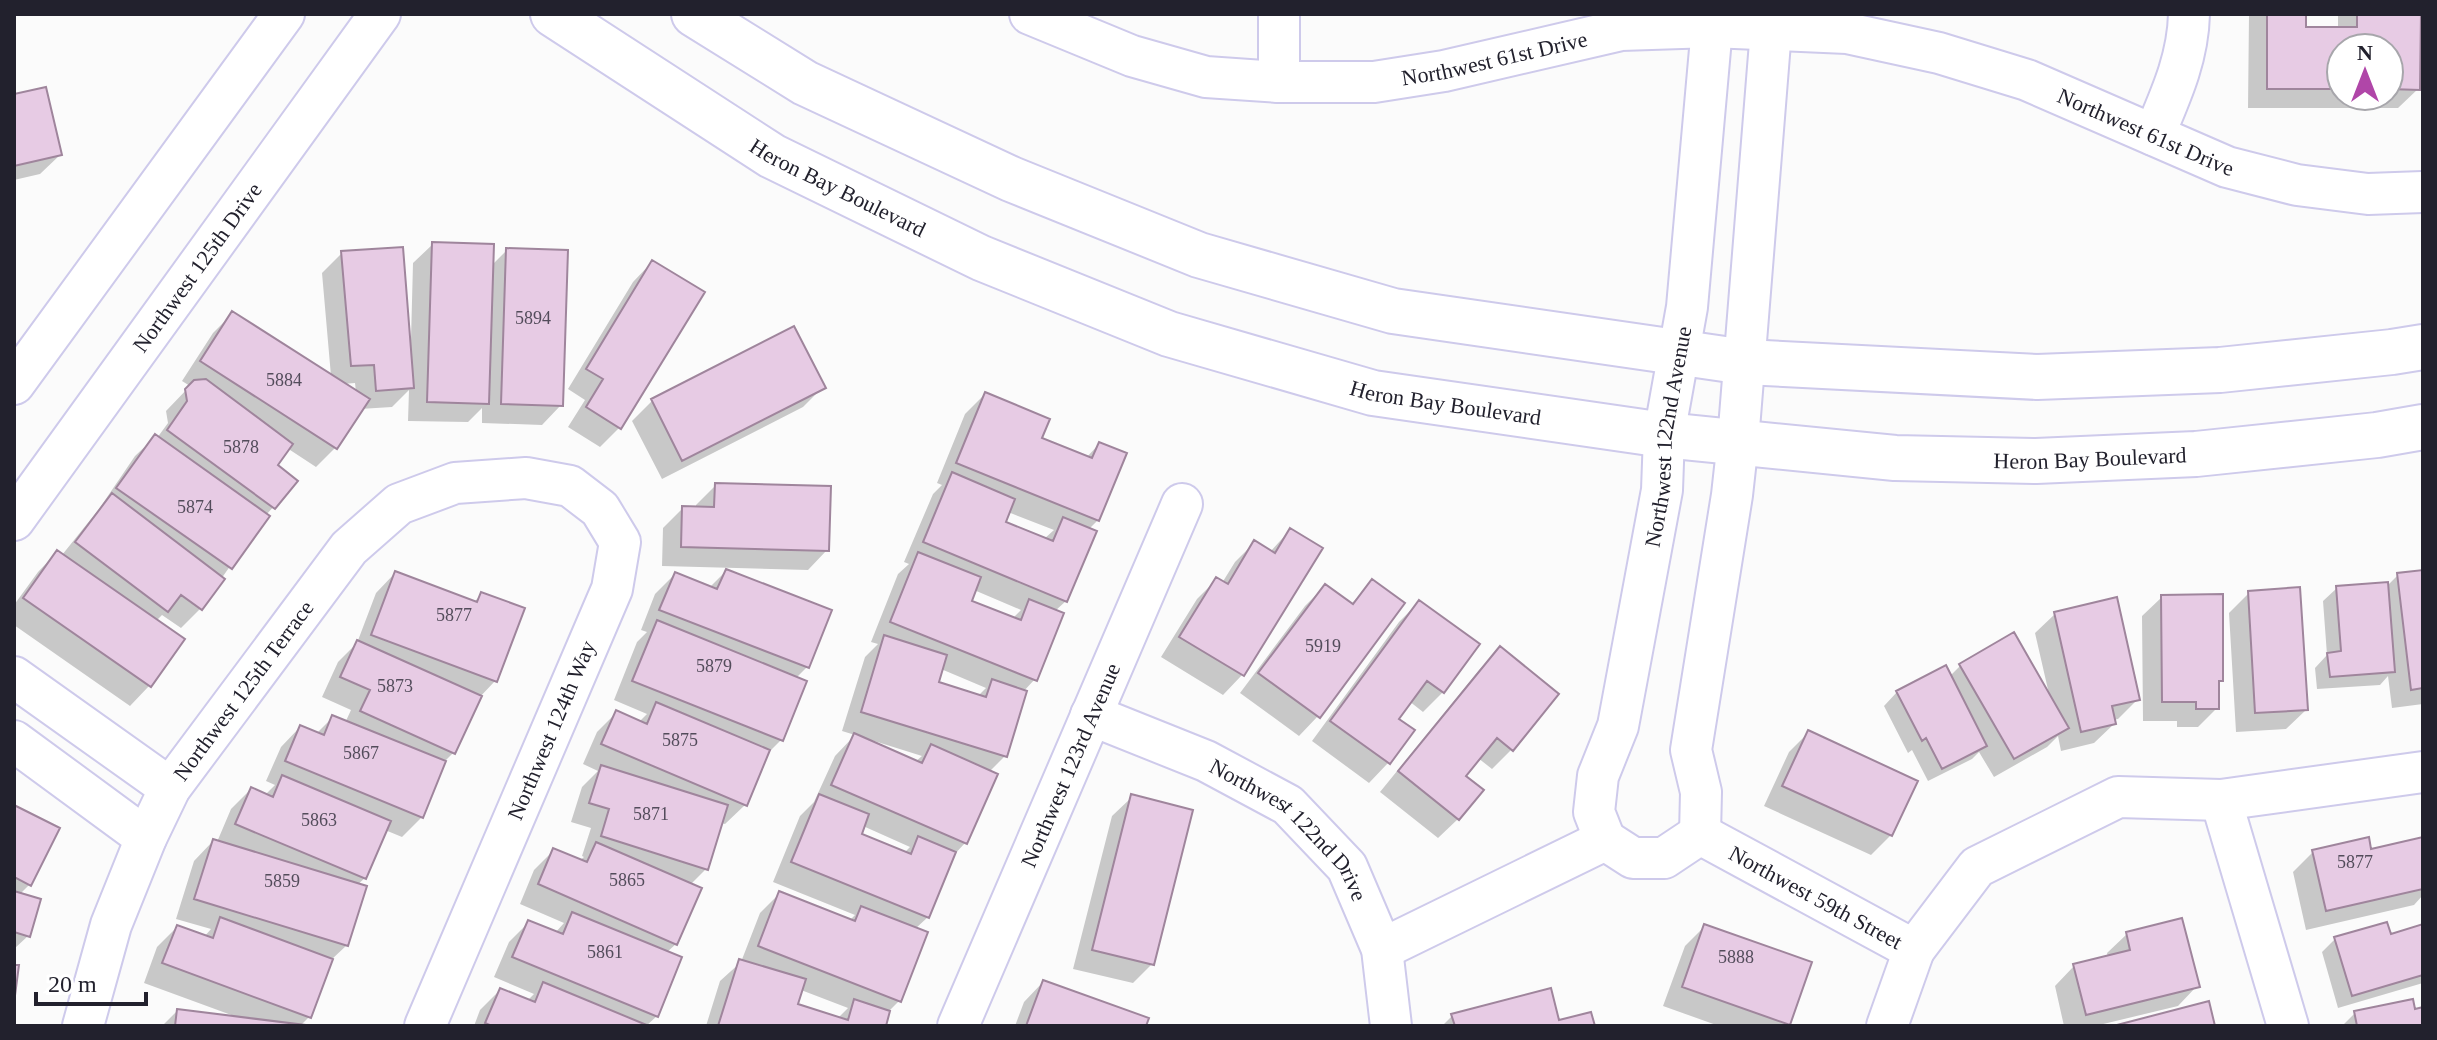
<svg xmlns="http://www.w3.org/2000/svg" width="2437" height="1040" viewBox="0 0 2437 1040" font-family="'Times New Roman',serif">
  <style>
    .shadow { fill: #0003; fill-rule: evenodd }
    .building { fill: #e7cbe4; stroke: #9f859c; stroke-width: 2 }
    .lines { fill: none; stroke-linecap: round; stroke-linejoin: round }
    .street-casing { stroke: #cecaeb; stroke-width: 44 }
    .secondary-casing { stroke: #cecaeb; stroke-width: 48 }
    .street { stroke: #fff; stroke-width: 40 }
    .secondary { stroke: #fff; stroke-width: 44 }
    .labels { text-anchor: middle; stroke-width: 7; stroke-linejoin: round; paint-order: stroke }
    .number-label { font-size: 18px; fill: #534c5b }
    .street-label { font-size: 22px; fill: #22212d; stroke: #fff }
  </style>
  <rect width="100%" height="100%" fill="#fbfbfb"/>
  <!-- shadow -->
  <path class="shadow" d="M2249 14H2304V29H2338V14H2419L2418 89 2398 108H2248ZM2341 48H2389V96H2341Z
    M14 97 60 155 40 174 14 180Z
    M433 244 491 266 507 250 561 405 542 425 482 423V408L468 422 408 421 409 390 392 407 360 409 336 447 316 467 287 448 275 465 296 482 266 515 200 609 181 628 162 615 156 621 182 640 149 686 130 706 14 625V605L38 572 57 552 62 555 99 509 135 456 155 437 157 438 168 423 166 411 190 386 182 381 213 333 232 314 331 376 322 273 342 253 408 339H411L413 263ZM355 383 356 392 343 384Z
    M652 262 620 427 600 447 568 427 585 400 568 389 633 282Z
    M793 329 823 387 803 407 662 479 632 421 652 401Z
    M985 394 1039 439 1086 458 1099 444 1098 520 1088 530 1066 601 1055 611 1035 679 1023 692 1005 756 989 772 965 843 952 857 928 917 915 929 899 1001 888 1012 884 1026H706L720 981 741 962 760 913 780 893 849 921 855 915 773 882 800 816 814 802 835 756 855 735 842 731 865 657 878 644 871 642 898 574 909 564 904 562 933 494 942 485 937 483 965 414ZM1008 512 1054 530 1044 539 1003 523ZM974 590 1021 610 1012 619 969 602ZM941 669 986 688 978 696 936 684ZM871 740 922 756 915 762 870 743ZM863 826 910 847 904 853 859 835ZM801 990 848 1008 838 1018 796 1006Z
    M716 485 827 550 808 570 662 566 663 528 683 508H696V505Z
    M1290 530 1242 675 1223 695 1161 657 1197 599 1216 580 1222 583 1235 562 1255 542 1270 552Z
    M726 571 829 611 807 667 796 678 781 740 766 755 745 805 725 824 721 823 706 869 690 885 676 944 666 953 657 1016 646 1026H474L480 1010 500 990 527 1001 534 994 494 977 509 942 529 922 555 933 564 923 520 904 534 870 554 850 579 861 584 857 582 856 591 828 571 822 582 787 598 771 583 764 597 732 616 713 639 722 647 714 614 700 637 642 647 632 641 630 655 594 675 574 709 588Z
    M2423 572V704L2392 708 2388 676 2380 685 2317 689 2315 668 2327 655 2323 601 2337 588 2389 584 2398 575Z
    M395 573 473 603 482 594 495 681 479 698 454 752 444 762 422 817 402 837 385 830 365 878 357 885 347 945 331 960 309 1017 300 1026H162L177 1011 234 1016 144 983 157 947 177 927 204 937 211 929 176 919 194 861 213 841 217 842 231 809 251 789 265 795 275 785 266 781 281 747 300 727 316 734 332 718 345 723 351 710 322 697 338 662 357 643 376 593Z
    M1373 582 1318 716 1299 736 1240 693 1305 606 1325 586 1350 605Z
    M2249 593 2306 710 2286 729 2236 732 2229 613Z
    M2162 597 2221 680 2217 684V708L2198 727H2177V721H2143L2142 616Z
    M1419 602 1443 692 1423 712 1409 701 1396 719 1412 731 1388 763 1369 783 1312 741 1399 622Z
    M2055 614 2138 699 2118 719 2113 720 2114 724 2094 743 2061 751 2058 736 2047 747 1994 777 1979 752 1972 759 1928 781 1912 750 1908 753 1884 706 1897 692 1949 677 1960 666 2049 694 2035 633Z
    M1500 649 1557 694 1511 750 1492 769 1478 758 1463 776 1458 819 1438 838 1380 792 1480 669Z
    M1808 733 1891 835 1871 855 1764 806 1789 752Z
    M1132 797 1152 964 1133 983 1073 969 1112 816Z
    M14 807 30 884 19 895 28 936 14 949Z
    M2423 843V895L2414 905 2306 930 2293 872 2313 852 2370 851Z
    M1705 926 1789 1024 1787 1026H1719L1663 1006 1685 946Z
    M2423 926V983L2338 1008 2322 952 2335 939 2389 936Z
    M2127 934 2197 986 2178 1006 2095 1026H2064L2055 986 2074 966 2108 958 2107 953Z
    M1043 982 1144 1026H1015L1024 1002Z
    M2423 1009V1026H2342L2355 1013Z
    M1452 1016 1558 1023 1592 1026H1442Z"/>
  <!-- building -->
  <path class="building" d="M2267 14H2306V27H2357V14H2421L2420 90 2389 89V48H2341V89H2267Z
    M46 87 62 155 14 166V94Z
    M432 242 494 244 489 404 427 402Z
    M403 247 414 388 376 391 374 365 351 366 341 251Z
    M506 248 568 250 563 406 501 404Z
    M652 260 705 292 621 429 586 407 603 379 586 369Z
    M232 311 370 399 337 449 200 361Z
    M794 326 826 388 682 461 651 399Z
    M206 379 293 444 278 465 298 481 275 509 167 430 187 401 185 389 194 380Z
    M985 392 1050 419 1042 438 1092 458 1099 442 1127 453 1099 521 956 463Z
    M155 434 270 516 232 569 116 488Z
    M952 472 1015 499 1006 522 1053 541 1063 517 1097 531 1067 602 923 542Z
    M715 483 831 486 829 551 681 547 682 506 714 507Z
    M112 493 225 579 202 610 181 595 168 612 75 542Z
    M1290 528 1323 548 1244 676 1179 637 1216 577 1228 584 1254 540 1275 553Z
    M57 550 185 639 151 687 23 598Z
    M918 552 981 577 972 601 1021 620 1029 599 1064 613 1037 681 890 622Z
    M726 569 832 610 809 668 659 610 675 572 717 589Z
    M2423 570V688L2411 690 2397 573Z
    M395 571 477 602 481 592 525 608 497 682 371 635Z
    M1372 579 1405 603 1320 718 1258 673 1325 584 1353 604Z
    M2388 582 2395 672 2330 677 2327 653 2341 651 2336 586Z
    M2300 587 2308 710 2255 713 2248 591Z
    M2223 594V681H2219V709H2196V702H2162L2161 595Z
    M2117 597 2140 700 2112 706 2116 724 2081 732 2054 612Z
    M1419 600 1480 644 1444 693 1427 681 1399 719 1415 730 1390 764 1330 721Z
    M657 620 807 681 783 741 632 681Z
    M2014 632 2069 728 2014 759 1959 664Z
    M884 635 947 655 939 682 986 697 992 679 1027 691 1007 757 861 712Z
    M357 640 482 696 455 754 360 711 370 690 340 677Z
    M1500 646 1559 694 1513 751 1497 738 1466 776 1484 790 1459 820 1398 771Z
    M1946 665 1987 746 1942 769 1926 738 1922 741 1896 691Z
    M656 702 770 750 747 806 601 744 616 710 647 724Z
    M332 715 446 761 423 818 285 761 300 725 324 735Z
    M1808 730 1918 781 1892 836 1782 786Z
    M854 733 922 763 931 744 998 774 967 844 831 785Z
    M601 765 728 805 708 870 601 836 609 809 589 803Z
    M282 775 391 821 366 879 235 824 251 787 273 797Z
    M819 794 869 814 862 834 911 854 918 836 956 852 929 918 791 862Z
    M1131 794 1193 810 1154 965 1092 950Z
    M14 805 60 828 31 886 14 877Z
    M2369 837 2371 849 2423 837V889L2326 911 2312 850Z
    M213 839 367 886 348 946 194 899Z
    M596 842 702 888 677 945 538 884 553 848 587 862Z
    M14 891 41 899 30 937 14 932Z
    M779 891 855 921 861 906 928 932 901 1002 758 946Z
    M572 912 682 957 658 1017 512 957 528 920 563 934Z
    M220 917 333 959 311 1018 162 963 177 925 213 938Z
    M2182 918 2200 987 2086 1015 2073 964 2130 950 2126 932Z
    M2387 922 2391 934 2423 924V975L2352 996 2334 937Z
    M1704 924 1812 962 1790 1025 1682 987Z
    M739 959 806 979 798 1004 848 1020 854 999 890 1011 886 1026H718Z
    M14 965H19L14 1003Z
    M1043 980 1149 1018 1146 1026H1026Z
    M543 982 649 1026H492L485 1023 500 988 535 1002Z
    M1551 988 1559 1020 1591 1012 1595 1026H1455L1451 1014Z
    M2413 999 2415 1009 2423 1007V1026H2357L2354 1011Z
    M2209 1001 2215 1026H2113Z
    M177 1009 305 1025V1026H175Z"/>
  <g class="lines">
    <!-- street casing -->
    <g class="street-casing">
      <g id="street">
        <path id="s1" d="M1030 14 1132 56 1206 77 1279 82H1374L1444 71 1621 30 1712 27 1847 33 1939 53 2027 80 2227 167 2297 185 2368 194 2423 192"/>
        <path d="M1279 82V14"/>
        <path d="M2154 135C2171 95 2188 58 2189 14"/>
        <path d="M14 384 284 14"/>
        <path id="s2" d="M14 520 380 14"/>
        <path d="M14 677 170 788"/>
        <path id="s3" d="M1091 715 1206 761 1288 805 1347 867 1382 949 1391 1026"/>
        <path d="M14 741 146 838"/>
        <path d="M2221 800 2288 1026"/>
        <path id="s4" d="M1700 834 1914 950 1977 867 2118 797 2221 800 2423 772"/>
        <path d="M1700 834 1701 792 1691 750 1732 495 1738 441 1771 30"/>
        <path id="s5" d="M1605 840 1594 812 1598 776 1618 726 1662 490 1664 435 1687 307 1712 27"/>
        <path d="M1605 840 1633 858H1664L1700 834"/>
        <path d="M1382 949 1605 840"/>
        <path id="s6" d="M83 1026 111 925 146 838 170 788 349 548 399 504 455 483 526 478 570 486 600 509 620 542 612 589 425 1026"/>
        <path id="s7" d="M958 1026 1182 504"/>
        <path d="M1887 1026 1914 950"/>
      </g>
    </g>
    <!-- secondary casing -->
    <g class="secondary-casing">
      <g id="secondary">
        <path id="s8" d="M553 14 772 156 981 258 1169 334 1373 393 1664 435 1895 458 2036 461 2196 454 2377 435 2423 427"/>
        <path d="M694 14 805 83 1011 179 1199 255 1393 311 1745 362 2037 377 2220 370 2392 352 2423 347"/>
      </g>
    </g>
    <!-- street -->
    <use href="#street" class="street"/>
    <!-- secondary -->
    <use href="#secondary" class="secondary"/>
  </g>
  <g class="labels">
    <!-- number labels -->
    <g class="number-label">
      <text x="533" y="324">5894</text>
      <text x="284" y="386">5884</text>
      <text x="241" y="453">5878</text>
      <text x="195" y="513">5874</text>
      <text x="454" y="621">5877</text>
      <text x="1323" y="652">5919</text>
      <text x="714" y="672">5879</text>
      <text x="395" y="692">5873</text>
      <text x="680" y="746">5875</text>
      <text x="361" y="759">5867</text>
      <text x="651" y="820">5871</text>
      <text x="319" y="826">5863</text>
      <text x="2355" y="868">5877</text>
      <text x="627" y="886">5865</text>
      <text x="282" y="887">5859</text>
      <text x="605" y="958">5861</text>
      <text x="1736" y="963">5888</text>
    </g>
    <!-- street labels -->
    <g class="street-label">
      <text dy="8" stroke="none"><textPath href="#s1" startOffset="478">Northwest 61st Drive</textPath></text>
      <text dy="8" stroke="none"><textPath href="#s1" startOffset="1150">Northwest 61st Drive</textPath></text>
      <text dy="8" stroke="none"><textPath href="#s8" startOffset="334">Heron Bay Boulevard</textPath></text>
      <text dy="8" stroke="none"><textPath href="#s2" startOffset="312">Northwest 125th Drive</textPath></text>
      <text dy="8" stroke="none"><textPath href="#s8" startOffset="982">Heron Bay Boulevard</textPath></text>
      <text dy="8" stroke="none"><textPath href="#s5" startOffset="414">Northwest 122nd Avenue</textPath></text>
      <text dy="8" stroke="none"><textPath href="#s8" startOffset="1630">Heron Bay Boulevard</textPath></text>
      <text dy="8" stroke="none"><textPath href="#s6" startOffset="376">Northwest 125th Terrace</textPath></text>
      <text transform="translate(551 730) rotate(-67)" y="8">Northwest 124th Way</text>
      <text dy="8" stroke="none"><textPath href="#s7" startOffset="284">Northwest 123rd Avenue</textPath></text>
      <text dy="8" stroke="none"><textPath href="#s3" startOffset="234">Northwest 122nd Drive</textPath></text>
      <text dy="8" stroke="none"><textPath href="#s4" startOffset="132">Northwest 59th Street</textPath></text>
    </g>
  </g>
  <!-- border -->
  <rect width="2437" height="1040" fill="none" stroke="#22212d" stroke-width="32"/>
  <!-- north arrow -->
  <g transform="translate(2365 72)"><circle r="38" fill="#ffffff" stroke="#a7a6ab" stroke-width="2"/>
  <path d="M0-6L14 30L0 20L-14 30Z" fill="#b046a8"/>
  <text y="-12" font-size="22" font-weight="bold" text-anchor="middle" fill="#22212d">N</text>
  </g>
  <!-- scale -->
  <path d="M36 992v12h110v-12" fill="none" stroke="#22212d" stroke-width="4"/>
  <text x="48" y="992" font-size="24" fill="#22212d" stroke="#ffffff" stroke-width="6" paint-order="stroke">20 m</text>
</svg>
